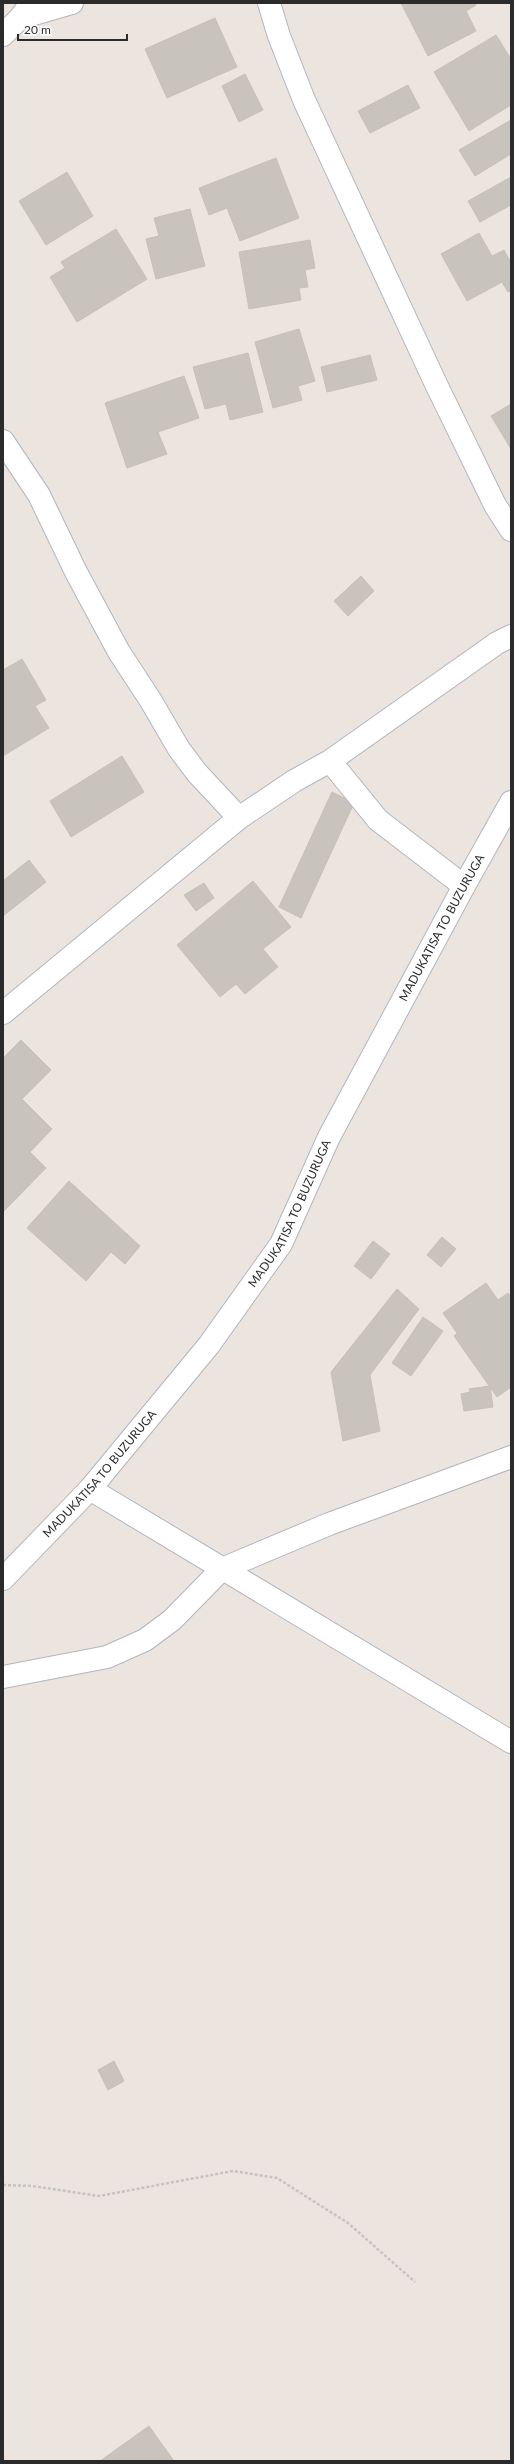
<svg xmlns="http://www.w3.org/2000/svg" width="514" height="2464" viewBox="0 0 514 2464" font-family="Lato,sans-serif">
  <style>
    .building { fill: #c8c3bd; stroke: #c7c0b8 }
    .lines { fill: none; stroke-linecap: round; stroke-linejoin: round }
    .street-casing { stroke: #b2b5bd; stroke-width: 24 }
    .secondary-casing { stroke: #b2b5bd; stroke-width: 24 }
    .path { stroke: #c4c4c4; stroke-width: 2.5; stroke-dasharray: 3 2; stroke-linecap: butt }
    .street { stroke: #fff; stroke-width: 22 }
    .secondary { stroke: #fff; stroke-width: 22 }
    .labels { text-anchor: middle; stroke-width: 4; stroke-linejoin: round; paint-order: stroke }
    .street-label { font-size: 12px; fill: #2b2b2b; stroke: #fff }
  </style>
  <rect width="100%" height="100%" fill="#ece5df"/>
  <!-- building -->
  <path class="building" d="M401 3H475L476 5 466 11 476 31 428 56Z
    M215 18 237 67 167 98 145 49Z
    M496 35 511 59V105L469 131 434 72Z
    M245 74 263 110 239 122 222 86Z
    M408 85 420 108 370 133 358 111Z
    M511 120V154L475 176 459 150Z
    M276 158 299 218 240 241 227 208 209 215 199 188Z
    M67 172 93 216 46 245 19 201Z
    M511 177V205L480 222 468 201Z
    M190 209 205 266 156 279 146 239 159 236 154 218Z
    M116 229 147 279 77 322 50 277 65 268 61 262Z
    M479 233 492 256 504 250 511 263V291L508 292 502 282 467 301 441 254Z
    M310 240 315 268 305 270 308 287 299 288 301 300 249 309 239 252Z
    M299 329 315 381 298 386 302 400 273 408 255 342Z
    M248 353 263 412 230 420 226 404 205 409 193 367Z
    M370 355 377 380 327 392 321 367Z
    M184 376 199 418 158 432 167 454 127 468 105 403Z
    M511 404V449L491 416Z
    M361 576 374 591 348 616 334 601Z
    M22 659 46 700 35 706 49 728 3 756V670Z
    M122 756 144 792 71 837 50 801Z
    M332 792 354 803 301 918 279 907Z
    M29 860 46 882 3 916V881Z
    M253 881 291 927 263 949 278 967 245 994 236 984 220 997 177 945Z
    M204 883 214 898 196 911 184 895Z
    M21 1040 51 1070 22 1099 52 1129 30 1152 46 1168 3 1212V1058Z
    M69 1181 140 1246 125 1264 111 1252 86 1281 27 1228Z
    M442 1237 456 1249 441 1267 427 1255Z
    M373 1241 390 1254 371 1279 354 1266Z
    M486 1283 498 1300 508 1293 511 1297V1387L497 1397 454 1336 457 1333 443 1313Z
    M397 1289 419 1309 370 1375 380 1431 343 1441 331 1372Z
    M423 1317 443 1331 411 1376 392 1363Z
    M490 1386 493 1407 464 1411 461 1394 470 1392 469 1389Z
    M114 2061 124 2081 108 2090 98 2070Z
    M149 2426 174 2461H100Z"/>
  <g class="lines">
    <!-- street casing -->
    <g class="street-casing">
      <path id="street" d="M269 3 279 36 304 100 436 384 495 505 511 530
        M20 18 72 3
        M3 35 20 18 29 6
        M3 441 39 495 76 572 119 652 151 701 179 749 197 773 239 818
        M330 761 378 820 464 886
        M3 1013 239 818 294 781 330 761 497 643 511 636
        M90 1489 511 1742
        M3 1677 107 1657 145 1640 172 1620 222 1569 329 1524 511 1457"/>
    </g>
    <!-- secondary casing -->
    <g class="secondary-casing">
      <g id="secondary">
        <path id="s1" d="M3 1579 90 1489 209 1345 281 1244 329 1137 464 886 511 802"/>
      </g>
    </g>
    <!-- path -->
    <path class="path" d="M3 2185 32 2186 99 2196 233 2171 277 2178 348 2223 415 2282"/>
    <!-- street -->
    <use href="#street" class="street"/>
    <!-- secondary -->
    <use href="#secondary" class="secondary"/>
  </g>
  <g class="labels">
    <!-- street labels -->
    <g class="street-label">
      <text dy="4" stroke="none"><textPath href="#s1" startOffset="791">MADUKATISA TO BUZURUGA</textPath></text>
      <text dy="4" stroke="none"><textPath href="#s1" startOffset="467">MADUKATISA TO BUZURUGA</textPath></text>
      <text dy="4" stroke="none"><textPath href="#s1" startOffset="143">MADUKATISA TO BUZURUGA</textPath></text>
    </g>
  </g>
  <!-- border -->
  <rect width="514" height="2464" fill="none" stroke="#2b2b2b" stroke-width="8"/>
  <!-- scale -->
  <path d="M18 34v6h109v-6" fill="none" stroke="#2b2b2b" stroke-width="2"/>
  <text x="24" y="34" font-size="12" fill="#2b2b2b" stroke="#ffffff" stroke-width="3" paint-order="stroke">20 m</text>
</svg>
